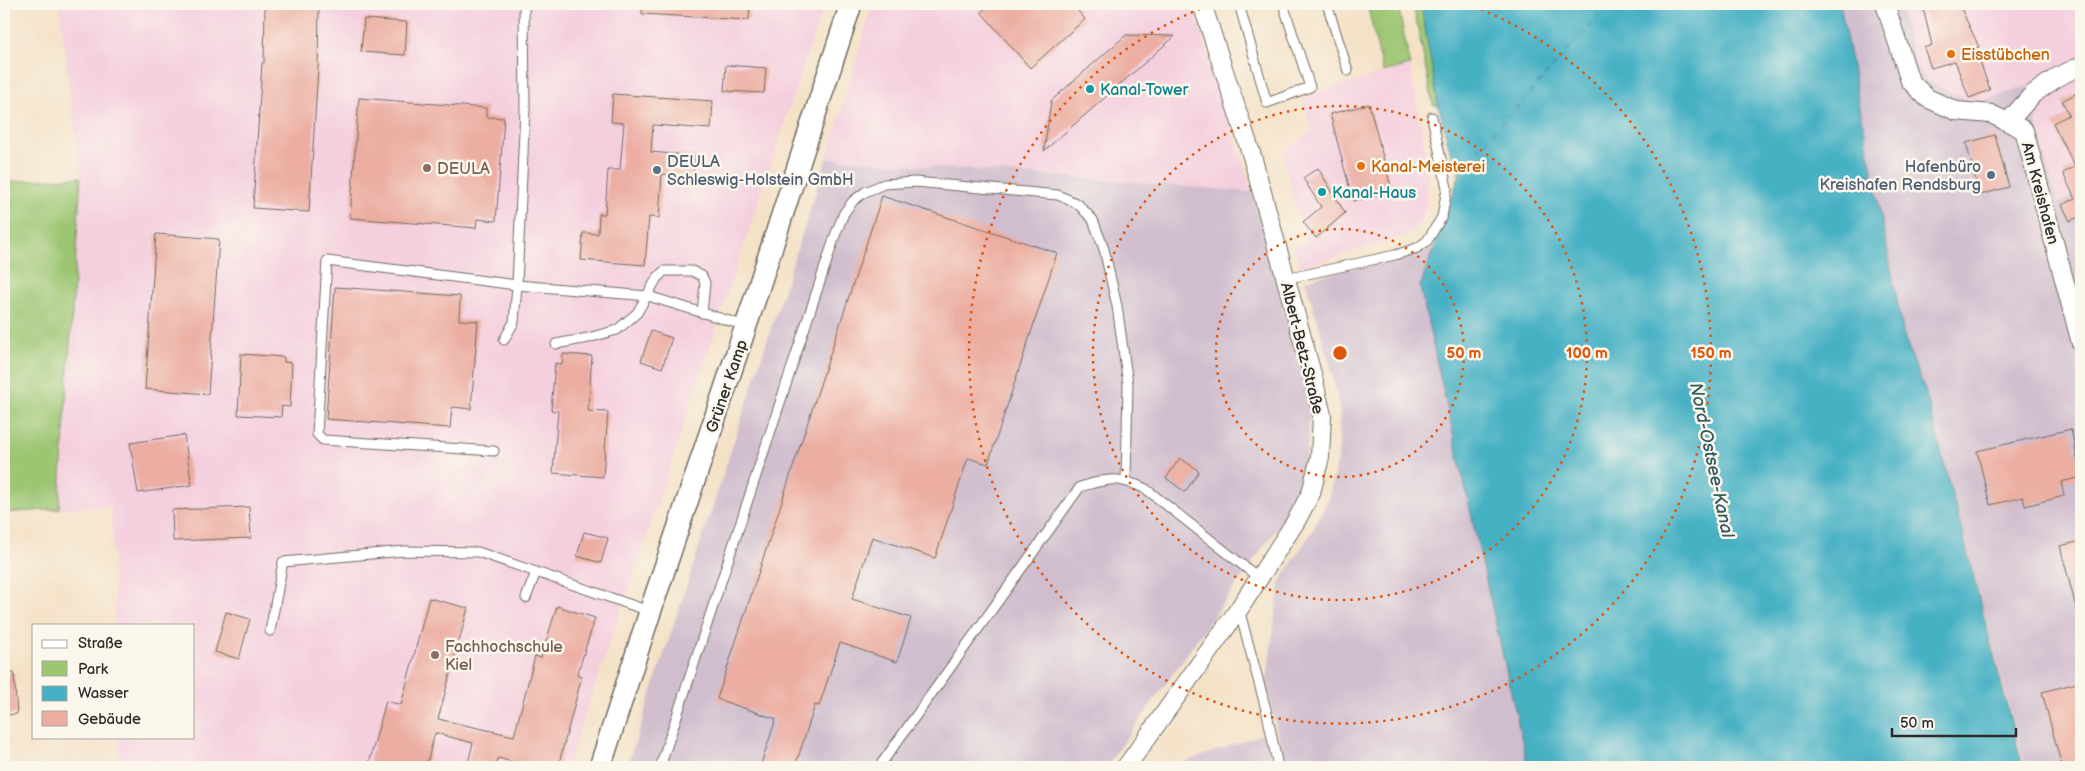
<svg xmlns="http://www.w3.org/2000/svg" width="2085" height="771" viewBox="0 0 2085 771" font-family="'Balsamiq Sans',sans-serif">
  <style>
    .built { fill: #f4cfde }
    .industrial { fill: #d0bdce }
    .green { fill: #9dc673; stroke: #64784f }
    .water { fill: #46b1c4; stroke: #386e78 }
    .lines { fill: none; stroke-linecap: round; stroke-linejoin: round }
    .ferry { stroke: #345a61; stroke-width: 1; stroke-dasharray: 6 5; stroke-linecap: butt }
    .building { fill: #ecaea3 }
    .service-casing { stroke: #716b62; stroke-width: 11 }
    .minor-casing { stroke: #716b62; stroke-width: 20 }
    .tertiary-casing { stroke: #716b62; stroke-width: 24 }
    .service { stroke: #fff; stroke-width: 9 }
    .minor { stroke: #fff; stroke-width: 18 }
    .tertiary { stroke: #fff; stroke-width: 21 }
    .ring { fill: none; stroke: #df570e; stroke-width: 2.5; stroke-dasharray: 2.5 5 }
    .food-dot { fill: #e8710a; stroke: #fbf7ec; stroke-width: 2 }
    .culture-dot { fill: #0f9aa8; stroke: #fbf7ec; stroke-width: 2 }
    .education-dot { fill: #8d6e63; stroke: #fbf7ec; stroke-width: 2 }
    .service-dot { fill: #5c6f8a; stroke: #fbf7ec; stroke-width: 2 }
    .labels { text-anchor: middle; stroke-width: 5; stroke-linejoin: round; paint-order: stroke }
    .food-label { font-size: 16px; fill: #c56008; stroke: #fbf7ec; text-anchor: start }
    .culture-label { font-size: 16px; fill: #0d838f; stroke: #fbf7ec; text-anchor: start }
    .service-label { font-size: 16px; fill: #4e5e75; stroke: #fbf7ec; text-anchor: start }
    .education-label { font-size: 16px; fill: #785e54; stroke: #fbf7ec; text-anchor: start }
    .street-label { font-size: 16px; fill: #2b2b2b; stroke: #fbf7ec }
    .water-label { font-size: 18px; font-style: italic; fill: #345a61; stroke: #fbf7ec }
    .centre { fill: #df570e; stroke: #fbf7ec; stroke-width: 2.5 }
    .ring-label { font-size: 15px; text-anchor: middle; font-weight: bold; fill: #df570e; stroke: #fbf7ec; stroke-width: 5; stroke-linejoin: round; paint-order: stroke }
  </style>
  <rect width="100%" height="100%" fill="#fbf7ec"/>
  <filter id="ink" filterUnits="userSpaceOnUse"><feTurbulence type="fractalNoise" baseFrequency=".02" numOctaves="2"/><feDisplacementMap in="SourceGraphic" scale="10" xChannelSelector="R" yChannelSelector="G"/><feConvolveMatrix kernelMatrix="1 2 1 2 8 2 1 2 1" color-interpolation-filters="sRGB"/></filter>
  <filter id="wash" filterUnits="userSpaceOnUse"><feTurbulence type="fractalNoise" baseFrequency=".0096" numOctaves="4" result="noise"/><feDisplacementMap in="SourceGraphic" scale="20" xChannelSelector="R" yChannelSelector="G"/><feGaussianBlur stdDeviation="1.12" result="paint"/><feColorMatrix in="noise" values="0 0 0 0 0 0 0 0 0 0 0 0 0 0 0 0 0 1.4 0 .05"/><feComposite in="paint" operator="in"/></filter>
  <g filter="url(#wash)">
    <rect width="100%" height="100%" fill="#f4e2c7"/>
    <!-- built -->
    <path class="built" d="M59 4H824L660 497 567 767H119L118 737H194V625H115L111 506 59 509 81 177Z
      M873 4H1192L1252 192 827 158Z
      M1899 4H2081V192L2057 204 2027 87 1986 100H1971L1952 94 1930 82 1916 68Z
      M1410 65 1428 169 1427 203 1423 216 1415 230 1405 236 1300 268 1294 246 1306 244 1282 154 1312 131 1302 97Z"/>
    <!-- industrial -->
    <path class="industrial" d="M1840 4H1899L1916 68 1930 82 1952 94 1971 100H1986L2027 86 2057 204 2081 192V767H2025L1926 394 1904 336Z
      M827 158 1252 192 1310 401 1307 453 1295 503 1106 767H627Z
      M1434 248 1421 287 1528 767H1285L1266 685 1280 581 1313 530 1328 500 1338 459 1340 412 1330 364 1305 280Z
      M1266 733 1272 767H1171Z"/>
    <!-- green -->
    <path class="green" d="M1367 4H1398L1410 65 1383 72Z
      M1413 4H1421L1438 105H1433Z
      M81 177 59 509 4 513V182Z"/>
    <!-- water -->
    <path class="water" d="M1421 4H1840L1904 336 1926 394 2023 767H1528L1420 287 1461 170 1454 167 1438 105Z"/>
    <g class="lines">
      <!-- ferry -->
      <path class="ferry" d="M1456 175 1610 4"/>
    </g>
    <g id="blocks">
      <!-- building -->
      <path class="building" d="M265 4H319L318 67 309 212 253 208 262 63H264Z
        M642 4H750L749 20 642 14Z
        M991 4H1072L1085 19 1030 68 981 12Z
        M1922 4H1959L1979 47 1975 48 1990 90 1969 98 1955 61 1931 68 1924 48 1932 45Z
        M364 19 407 22 405 55 361 52Z
        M1126 35 1175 36 1044 151 1051 101Z
        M726 65 766 68 764 93 724 91Z
        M2081 91V216L2070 221 2062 205 2075 199 2063 173 2075 167 2053 123 2069 115 2062 101Z
        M613 94 713 101 711 129 653 125 651 152 695 156 693 177 662 174 659 218 649 217 645 265 581 260 583 233 598 234 599 214H605L608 170H620L624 123 611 122Z
        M359 98 486 108V117L504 118 496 221 477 219 476 228 350 218Z
        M1369 104 1392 191 1353 201 1330 114Z
        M1995 135 2009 187 1980 195 1966 143Z
        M1318 168 1345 213 1316 238 1303 222 1321 207 1303 178Z
        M882 196 1057 253 988 464 968 458 935 558 872 537 852 599 911 618 897 662 840 643 819 706 815 705 795 767H760L776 719 717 699Z
        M156 234 219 239 208 394 145 389Z
        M335 287 460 296 459 320 478 321 471 409 452 407 450 428 326 419Z
        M651 331 672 338 662 368 641 361Z
        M241 354 284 357V362L292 363 290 407 282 406 281 417 238 415Z
        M563 354 592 356 588 411 608 412 603 477 553 473 558 411 551 410 555 363 562 364Z
        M2071 429 2081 477 2061 482 2064 496 2025 506 2023 497 1990 505 1977 451Z
        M184 435 192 485 138 493 130 443Z
        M1180 458 1199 471 1185 492 1166 478Z
        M249 507 251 538 173 541 172 510Z
        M584 532 608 538 601 563 577 556Z
        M2081 541V610L2077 611 2060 546Z
        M429 598 468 608 438 719 514 736 535 656 541 658 557 606 595 618 577 675 582 676 558 767H532L498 758 495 767H467L473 743 435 733 426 767H368L386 701 401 705Z
        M226 612 250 619 239 659 215 652Z
        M4 673H14L17 714 4 715Z
        M2081 682V767H2062L2042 692Z"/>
    </g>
  </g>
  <g filter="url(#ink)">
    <use href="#blocks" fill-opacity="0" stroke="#716b62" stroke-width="1"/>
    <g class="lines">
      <!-- service casing -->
      <g class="service-casing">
        <path id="service" d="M524 4 525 109 517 285 648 296 746 326
          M1239 4 1267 103 1310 87 1283 4
          M1327 4 1348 71
          M1285 279 1395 255 1417 248 1427 241 1442 217 1447 188 1432 117
          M556 344 588 338 617 330 637 313 657 278 664 271H692L702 276 705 283 702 313
          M494 451 323 440 317 434 327 261 517 285 514 322 504 340
          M526 598 536 572
          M1239 609 1267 713 1278 767
          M270 631 283 562 404 551 478 552 649 611
          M660 767 836 233 844 213 853 201 865 192 884 184 915 182 1058 195 1078 204 1093 220 1104 249 1117 306 1128 384 1126 480
          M879 767 1080 487C1109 478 1118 476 1146 489L1259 578"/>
      </g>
      <!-- minor casing -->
      <g class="minor-casing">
        <path id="minor" d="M1885 4 1910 81 1927 98 1956 111 1991 114 2024 130 2081 343
          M2009 121 2033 94 2059 76 2081 66
          M1126 767 1239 609 1296 521 1311 493 1320 457 1322 415 1312 374 1252 156 1202 4"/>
      </g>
      <!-- tertiary casing -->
      <g class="tertiary-casing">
        <path id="tertiary" d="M600 767 650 612 746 326 851 4"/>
      </g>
      <!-- service -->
      <use href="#service" class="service"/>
      <!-- minor -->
      <use href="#minor" class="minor"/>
      <!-- tertiary -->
      <use href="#tertiary" class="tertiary"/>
    </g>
  </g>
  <!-- distance rings -->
  <g class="ring">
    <circle cx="1340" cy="353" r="124"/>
    <circle cx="1340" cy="353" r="247"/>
    <path d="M1467 4A371 371 0 1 1 1213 4"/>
  </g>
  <!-- markers -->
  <g class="food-dot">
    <circle cx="1951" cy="54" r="5"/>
    <circle cx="1361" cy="166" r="5"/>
  </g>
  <g class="culture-dot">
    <circle cx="1090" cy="89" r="5"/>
    <circle cx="1322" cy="192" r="5"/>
  </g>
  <g class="education-dot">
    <circle cx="427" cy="168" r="5"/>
    <circle cx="435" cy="655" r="5"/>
  </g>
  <g class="service-dot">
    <circle cx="657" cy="170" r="5"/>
    <circle cx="1991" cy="175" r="5"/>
  </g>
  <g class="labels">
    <!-- food labels -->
    <g class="food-label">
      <text x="1961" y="60">Eisstübchen</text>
      <text x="1371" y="172">Kanal-Meisterei</text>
    </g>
    <!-- culture labels -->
    <g class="culture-label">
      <text x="1100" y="95">Kanal-Tower</text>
      <text x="1332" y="198">Kanal-Haus</text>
    </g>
    <!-- service labels -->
    <g class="service-label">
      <text x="667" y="167">DEULA<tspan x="667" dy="18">Schleswig-Holstein GmbH</tspan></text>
      <text x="1981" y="172" text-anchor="end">Hafenbüro<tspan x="1981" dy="18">Kreishafen Rendsburg</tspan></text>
    </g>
    <!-- education labels -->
    <g class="education-label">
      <text x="437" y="174">DEULA</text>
      <text x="445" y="652">Fachhochschule<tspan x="445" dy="18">Kiel</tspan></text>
    </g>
    <!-- street labels -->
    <g class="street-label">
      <text transform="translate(2041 193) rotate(75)" y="6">Am Kreishafen</text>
      <text transform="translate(1303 348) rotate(76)" y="6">Albert-Betz-Straße</text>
      <text transform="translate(726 386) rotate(-71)" y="6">Grüner Kamp</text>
    </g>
    <!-- water labels -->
    <g class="water-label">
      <text transform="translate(1712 460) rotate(78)" y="6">Nord-Ostsee-Kanal</text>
    </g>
  </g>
  <circle cx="1340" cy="353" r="8" class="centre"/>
  <g class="ring-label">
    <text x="1464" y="358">50 m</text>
    <text x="1587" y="358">100 m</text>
    <text x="1711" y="358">150 m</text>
  </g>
  <!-- margin -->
  <rect width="2085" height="771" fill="none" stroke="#fbf7ec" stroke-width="20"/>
  <!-- legend -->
  <rect x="32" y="624" width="162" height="115" fill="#fbf7ec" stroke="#a8a59f"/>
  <rect x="42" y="640" width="25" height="8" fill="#ffffff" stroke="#a8a59f"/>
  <text x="78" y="648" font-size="15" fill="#2b2b2b">Straße</text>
  <rect x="42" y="661" width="25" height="15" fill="#9dc673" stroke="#a8a59f"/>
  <text x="78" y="674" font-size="15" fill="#2b2b2b">Park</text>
  <rect x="42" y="686" width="25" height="15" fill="#46b1c4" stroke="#a8a59f"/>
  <text x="78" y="698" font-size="15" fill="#2b2b2b">Wasser</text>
  <rect x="42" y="711" width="25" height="15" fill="#ecaea3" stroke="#a8a59f"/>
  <text x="78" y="724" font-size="15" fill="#2b2b2b">Gebäude</text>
  <!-- scale -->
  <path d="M1892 728v8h124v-8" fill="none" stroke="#2b2b2b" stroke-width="2.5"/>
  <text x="1900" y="728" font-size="15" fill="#2b2b2b" stroke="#fbf7ec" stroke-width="4" paint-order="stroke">50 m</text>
</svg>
